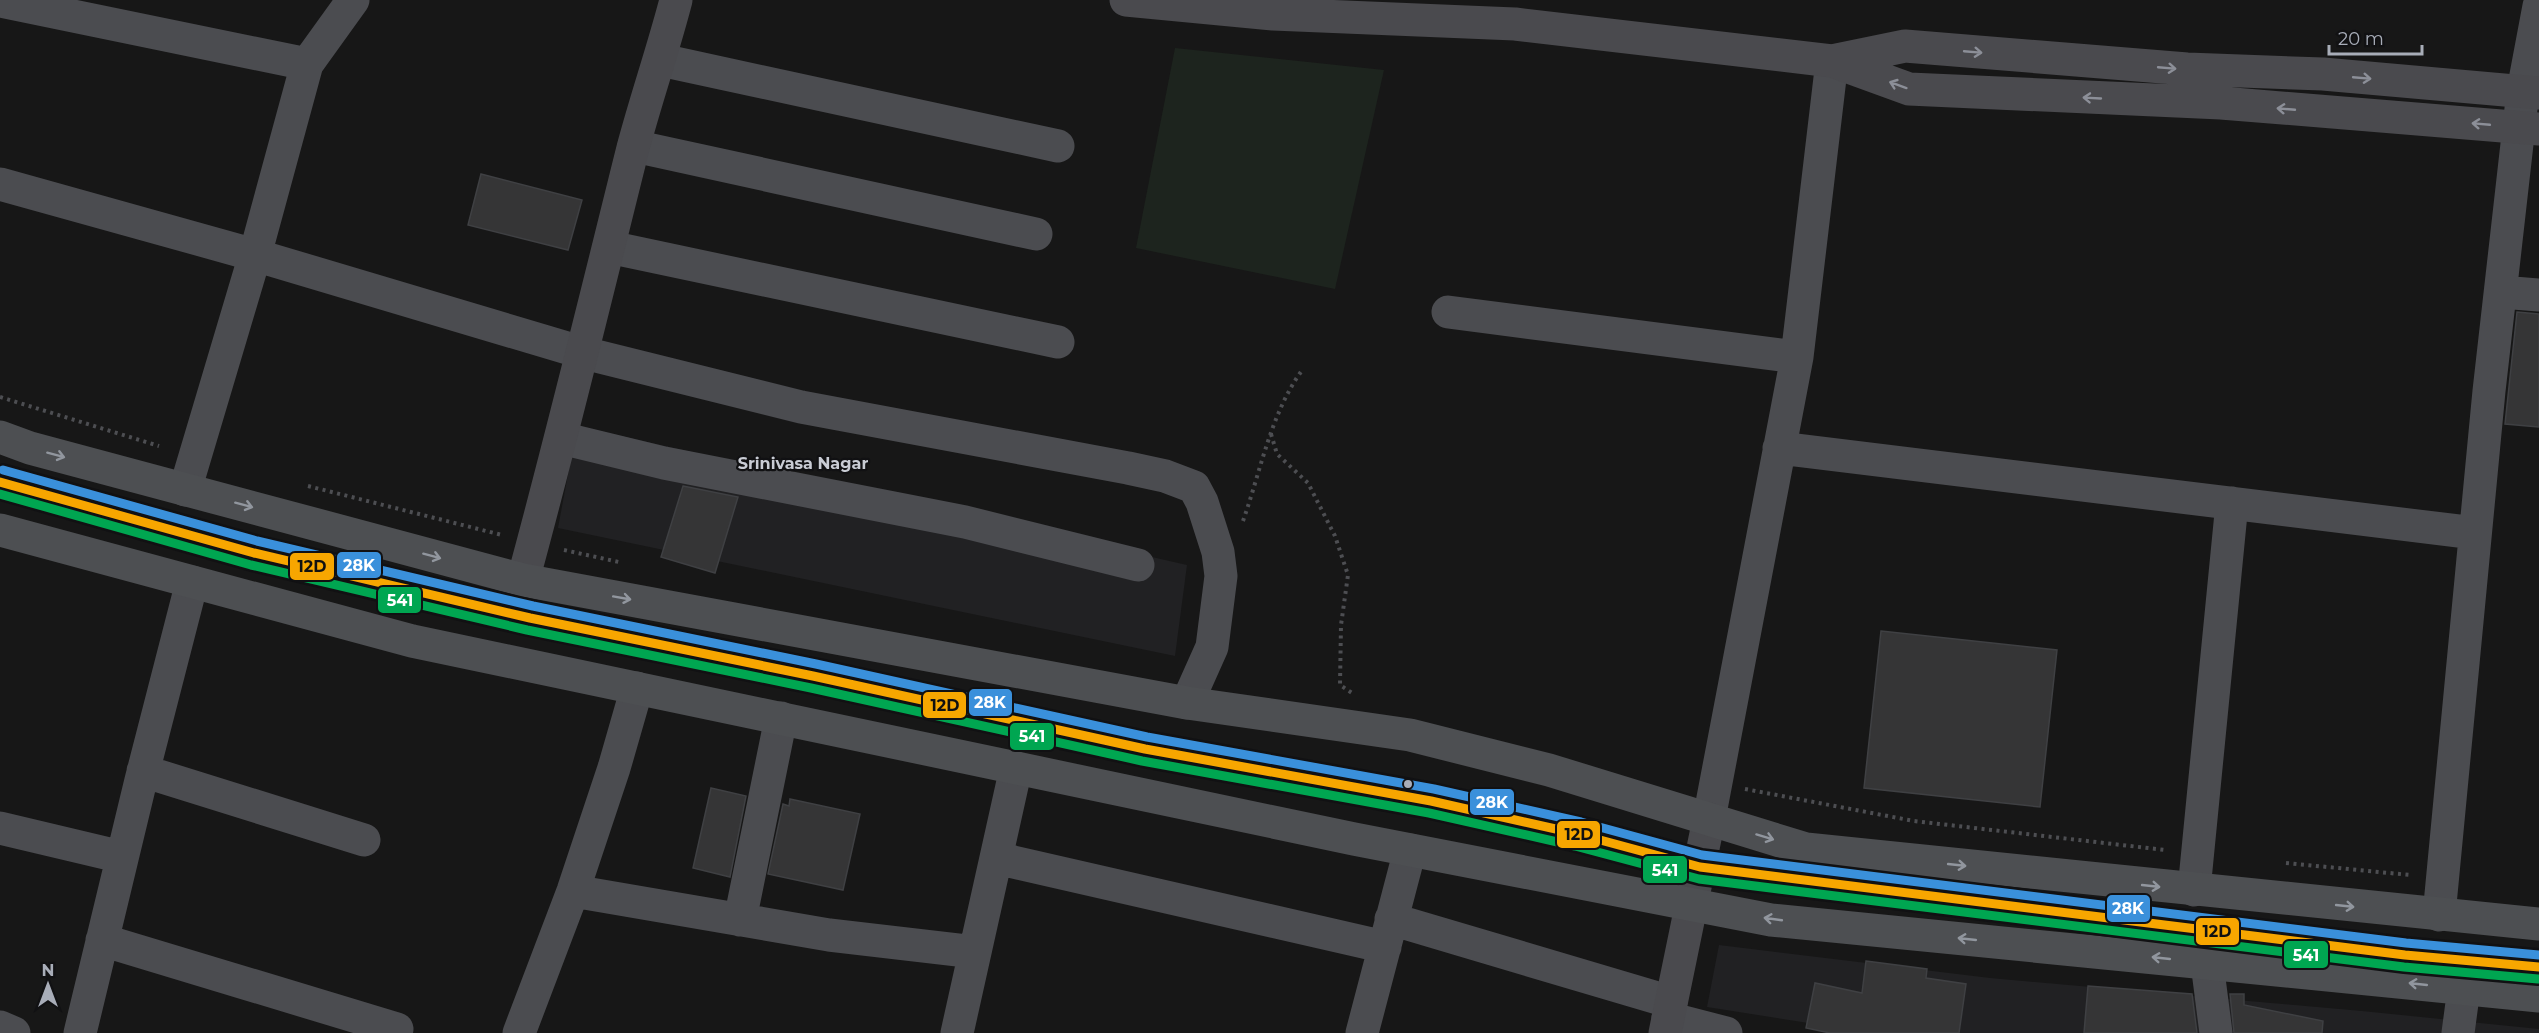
<svg xmlns="http://www.w3.org/2000/svg" width="2539" height="1033" viewBox="0 0 2539 1033" font-family="Montserrat,sans-serif">
  <style>
    .built { fill: #212123 }
    .green { fill: #1d241e }
    .building { fill: #353536; stroke: #3f4043; stroke-width: 1.5 }
    .lines { fill: none; stroke-linecap: round; stroke-linejoin: round }
    .path { stroke: #4d4e52; stroke-width: 4; stroke-dasharray: 3 4.5; stroke-linecap: butt }
    .street { stroke: #4b4c50; stroke-width: 33 }
    .secondary { stroke: #4a4a4e; stroke-width: 33 }
    .primary { stroke: #4d4f52; stroke-width: 33 }
    .bus-1-casing { stroke: #111113; stroke-width: 14 }
    .bus-2-casing { stroke: #111113; stroke-width: 14 }
    .bus-3-casing { stroke: #111113; stroke-width: 14 }
    .bus-1 { stroke: #f7a600; stroke-width: 9 }
    .bus-2 { stroke: #00a651; stroke-width: 9 }
    .bus-3 { stroke: #3a90db; stroke-width: 9 }
    .oneway { stroke: #8c8f98 }
    .oneway2 { stroke: #91969e }
    .bus-dot { fill: #a8adb8; stroke: #111113; stroke-width: 2 }
    .labels { text-anchor: middle; stroke-width: 4.5; stroke-linejoin: round; paint-order: stroke }
    .neighbourhood-label { font-size: 16px; font-weight: bold; fill: #c9ccd4; stroke: #111113 }
    .line-badge { stroke: #111113; stroke-width: 2 }
    .badge-label { font-size: 16px; text-anchor: middle; font-weight: bold; fill: #fff }
    .pale-badge-label { font-size: 16px; text-anchor: middle; font-weight: bold; fill: #111 }
  </style>
  <rect width="100%" height="100%" fill="#171717"/>
  <!-- built -->
  <path class="built" d="M577 426 1187 565 1175 656 558 528Z
    M1719 945 1990 978 2362 1011 2539 1029V1033H1872L1707 1007Z"/>
  <!-- green -->
  <path class="green" d="M1175 48 1384 70 1335 289 1136 248Z"/>
  <!-- building -->
  <path class="building" d="M481 174 582 200 568 250 468 225Z
    M2517 312 2539 314V427L2505 424Z
    M683 486 738 497 715 573 661 557Z
    M1881 631 2057 650 2040 807 1864 788Z
    M711 788 746 796 730 877 693 868Z
    M790 799 860 814 843 890 768 874 783 804 789 806Z
    M1866 961 1927 969 1926 978 1966 984 1959 1033H1830L1806 1028 1815 983 1862 993Z
    M2088 986 2192 994 2197 1033H2084Z
    M2230 994H2244V1005L2323 1021 2322 1033H2234Z"/>
  <g class="lines">
    <!-- path -->
    <path class="path" d="M0 397 159 446
      M1271 434 1277 454 1308 483 1335 536 1348 575 1341 625 1340 685 1352 693
      M308 486 502 535
      M1243 521C1261 470 1271 412 1303 369
      M564 550 619 562
      M1745 789 1914 821 2165 850
      M2286 863 2410 875"/>
    <!-- street -->
    <path class="street" d="M0 1 307 64 353 0
      M661 60 1058 146
      M307 64 255 255 584 353 801 407 1128 468 1165 476 1194 487 1202 502 1218 552 1221 576 1212 647 1187 703
      M634 146 1036 234
      M0 184 255 255 185 490
      M609 247 1058 342
      M2501 292 2539 295
      M1448 312 1797 357
      M561 438 664 463 965 522 1138 565
      M1779 448 2475 533
      M143 771 364 840
      M1709 819 1797 357 1832 61
      M0 828 122 857
      M996 858 1385 947
      M2194 890 2232 503
      M573 891 829 935 975 952
      M2439 915 2489 391 2523 91 2539 6
      M1391 919 1671 1002
      M740 920 781 718
      M102 940 397 1029
      M2207 963 2216 1033
      M1668 1018 1726 1033
      M0 1027 14 1033
      M80 1033 141 780 192 582
      M519 1033 573 891 614 768 637 688
      M957 1033 1016 768
      M1362 1033 1410 850
      M2458 1033 2464 988"/>
    <!-- secondary -->
    <path class="secondary" d="M1126 0 1273 14 1515 24 1832 61 1909 89 2221 103 2539 129
      M1832 61 1905 46 2187 69 2323 74 2539 93
      M523 580C562 437 597 292 633 148 646 99 663 50 676 0
      M1665 1033 1709 819"/>
    <!-- primary -->
    <path class="primary" d="M0 437 30 448 523 580 1187 703 1410 735 1549 770 1806 849 2539 924
      M0 482 254 553 530 618 813 676 1145 749 1431 801 1578 834 1700 867 2405 955 2539 967
      M0 530 412 641 1354 839 1771 920 2539 996"/>
    <!-- bus-1 casing -->
    <g class="bus-1-casing">
      <path id="bus-1" d="M0 482 254 553 530 618 813 676 1145 749 1431 801 1578 834 1700 867 2405 955 2539 967"/>
    </g>
    <!-- bus-2 casing -->
    <g class="bus-2-casing">
      <path id="bus-2" d="M0 494 251 565 527 630 811 688 1142 761 1429 813 1575 846 1699 879 2404 967 2538 979"/>
    </g>
    <!-- bus-3 casing -->
    <g class="bus-3-casing">
      <path id="bus-3" d="M3 470 257 541 533 606 816 664 1147 737 1434 789 1581 822 1702 855 2406 943 2539 955"/>
    </g>
    <!-- bus-1 -->
    <use href="#bus-1" class="bus-1"/>
    <!-- bus-2 -->
    <use href="#bus-2" class="bus-2"/>
    <!-- bus-3 -->
    <use href="#bus-3" class="bus-3"/>
  </g>
  <!-- one-way arrows -->
  <defs><path id="oneway-shaft" d="M-6 0H5M1.5-3L5.5 0L1.5 3" fill="none" stroke-width="1.6" stroke-linecap="round" stroke-linejoin="round" transform="scale(1.5)"/></defs>
  <g class="oneway">
    <use href="#oneway-shaft" transform="translate(1973 52) rotate(5)"/>
    <use href="#oneway-shaft" transform="translate(2167 68) rotate(5)"/>
    <use href="#oneway-shaft" transform="translate(2362 78) rotate(5)"/>
    <use href="#oneway-shaft" transform="translate(1898 85) rotate(-160)"/>
    <use href="#oneway-shaft" transform="translate(2092 98) rotate(-177)"/>
    <use href="#oneway-shaft" transform="translate(2286 109) rotate(-175)"/>
    <use href="#oneway-shaft" transform="translate(2481 124) rotate(-175)"/>
  </g>
  <g class="oneway2">
    <use href="#oneway-shaft" transform="translate(56 455) rotate(15)"/>
    <use href="#oneway-shaft" transform="translate(244 505) rotate(15)"/>
    <use href="#oneway-shaft" transform="translate(432 556) rotate(15)"/>
    <use href="#oneway-shaft" transform="translate(622 598) rotate(10)"/>
    <use href="#oneway-shaft" transform="translate(1765 837) rotate(17)"/>
    <use href="#oneway-shaft" transform="translate(1957 865) rotate(6)"/>
    <use href="#oneway-shaft" transform="translate(2151 886) rotate(6)"/>
    <use href="#oneway-shaft" transform="translate(2345 906) rotate(6)"/>
    <use href="#oneway-shaft" transform="translate(1773 919) rotate(-172)"/>
    <use href="#oneway-shaft" transform="translate(1967 939) rotate(-174)"/>
    <use href="#oneway-shaft" transform="translate(2161 958) rotate(-174)"/>
    <use href="#oneway-shaft" transform="translate(2418 984) rotate(-174)"/>
  </g>
  <!-- markers -->
  <circle class="bus-dot" cx="1408" cy="784" r="5"/>
  <g class="labels">
    <!-- neighbourhood labels -->
    <g class="neighbourhood-label">
      <text x="803" y="469">Srinivasa Nagar</text>
    </g>
  </g>
  <g class="line-badge">
    <rect x="336" y="551" width="46" height="28" rx="6" fill="#3a90db"/>
    <rect x="289" y="552" width="46" height="29" rx="6" fill="#f7a600"/>
    <rect x="377" y="586" width="45" height="28" rx="6" fill="#00a651"/>
    <rect x="968" y="688" width="45" height="29" rx="6" fill="#3a90db"/>
    <rect x="922" y="691" width="45" height="28" rx="6" fill="#f7a600"/>
    <rect x="1009" y="722" width="46" height="29" rx="6" fill="#00a651"/>
    <rect x="1469" y="788" width="46" height="28" rx="6" fill="#3a90db"/>
    <rect x="1556" y="820" width="45" height="29" rx="6" fill="#f7a600"/>
    <rect x="1642" y="855" width="46" height="29" rx="6" fill="#00a651"/>
    <rect x="2106" y="894" width="45" height="29" rx="6" fill="#3a90db"/>
    <rect x="2195" y="917" width="45" height="29" rx="6" fill="#f7a600"/>
    <rect x="2283" y="940" width="46" height="29" rx="6" fill="#00a651"/>
  </g>
  <g class="badge-label">
    <text x="359" y="571">28K</text>
    <text x="400" y="606">541</text>
    <text x="990" y="708">28K</text>
    <text x="1032" y="742">541</text>
    <text x="1492" y="808">28K</text>
    <text x="1665" y="876">541</text>
    <text x="2128" y="914">28K</text>
    <text x="2306" y="961">541</text>
  </g>
  <g class="pale-badge-label">
    <text x="312" y="572">12D</text>
    <text x="945" y="711">12D</text>
    <text x="1579" y="840">12D</text>
    <text x="2217" y="937">12D</text>
  </g>
  <!-- north arrow -->
  <g transform="translate(48 985)" stroke="#111113" stroke-width="4.5" paint-order="stroke">
  <path d="M0-4.5L10 22L0 15L-10 22Z" fill="#a8adb8"/>
  <text y="-9" font-size="16" font-weight="bold" text-anchor="middle" fill="#a8adb8">N</text>
  </g>
  <!-- scale -->
  <path d="M2329 45v9h93v-9" fill="none" stroke="#a8adb8" stroke-width="3"/>
  <text x="2338" y="45" font-size="18" fill="#a8adb8" stroke="#111113" stroke-width="4.5" paint-order="stroke">20 m</text>
</svg>
